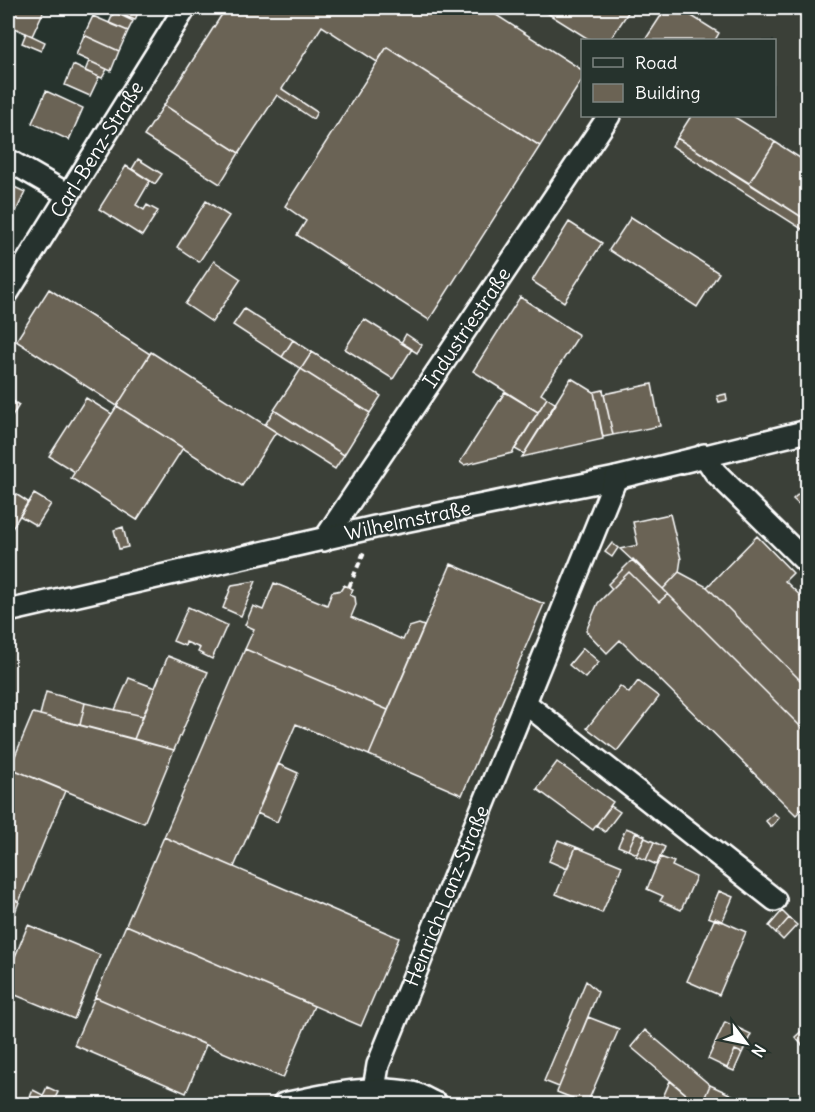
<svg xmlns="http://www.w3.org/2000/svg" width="815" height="1112" viewBox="0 0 815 1112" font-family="Delius,sans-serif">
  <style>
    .built { fill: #3b4139; fill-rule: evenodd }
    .building { fill: #6b6354; stroke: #fff; stroke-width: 1.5 }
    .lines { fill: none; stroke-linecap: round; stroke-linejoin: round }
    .street-casing { stroke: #fff; stroke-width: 26 }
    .path { stroke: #fff; stroke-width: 4; stroke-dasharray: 6 4.5; stroke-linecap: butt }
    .street { stroke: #26332d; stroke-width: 21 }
    .labels { text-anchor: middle; stroke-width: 5; stroke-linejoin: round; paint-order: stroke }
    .street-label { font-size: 20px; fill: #fff; stroke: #26332d }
  </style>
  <rect width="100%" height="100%" fill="#26332d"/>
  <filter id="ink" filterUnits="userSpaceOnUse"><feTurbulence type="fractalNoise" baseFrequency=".0167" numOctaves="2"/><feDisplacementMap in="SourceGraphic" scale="12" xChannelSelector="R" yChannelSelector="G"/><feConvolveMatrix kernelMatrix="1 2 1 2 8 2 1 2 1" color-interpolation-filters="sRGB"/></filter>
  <g filter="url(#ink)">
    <!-- built -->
    <path class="built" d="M197 8H807V1104H8V313L74 195ZM582 40H774V116H582Z"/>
    <!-- building -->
    <path class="building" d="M8 8H45L32 36 8 25Z
      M118 8H133L139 10 135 20 116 12Z
      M133 8H147L145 13Z
      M226 8H492L490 11 582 70V80L540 146 387 47 377 62 322 26 282 89 317 112 313 119 277 95 239 153 164 105Z
      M539 8H631L610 40H590Z
      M666 8H679L719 33 715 40H645Z
      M114 12 133 21 128 31 109 23Z
      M93 16 128 31 119 51 84 35Z
      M26 33 45 42 41 51 22 43Z
      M84 35 119 51 111 71 76 55Z
      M387 47 540 146 429 320 297 235 306 221 285 206Z
      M89 61 107 69 102 78 85 71Z
      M73 65 99 77 90 96 65 85Z
      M46 91 83 108 69 140 32 123Z
      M164 105 239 153 220 184 144 136Z
      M691 116H733L775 142 749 183 677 138Z
      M677 138 808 221V233L672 146Z
      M775 142 803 160 808 152V221L749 183Z
      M138 159 162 174 155 184 132 169Z
      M126 166 150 181 136 205 144 210 147 205 158 211 142 236 99 209Z
      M8 184 25 192 14 216 8 213Z
      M206 201 229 216 199 262 177 247Z
      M631 217 719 273 697 307 609 250Z
      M569 222 602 243 564 302 532 281Z
      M214 261 241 279 212 322 185 304Z
      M49 289 150 354 117 406 16 341Z
      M520 297 579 335 541 394 547 398 538 412 473 371Z
      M244 309 293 340 282 357 233 325Z
      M364 319 412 349 393 379 345 349Z
      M406 334 422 345 417 353 401 343Z
      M293 340 312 352 301 369 282 357Z
      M151 352 276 432 242 486 117 406Z
      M312 352 381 396 370 413 301 369Z
      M301 369 370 413 344 455 274 410Z
      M571 378 594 392 603 439 522 457Z
      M652 384 660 426 613 435 604 394Z
      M603 390 613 435 603 437 594 392Z
      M505 392 538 412 512 453 464 465 460 462Z
      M726 394 727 400 719 402 717 396Z
      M8 398 19 405 8 423Z
      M86 398 112 414 75 472 49 456Z
      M547 398 556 404 524 454 515 449Z
      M117 406 183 448 137 520 71 478Z
      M274 410 344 455 335 469 265 425Z
      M808 485V513L793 499Z
      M8 489 28 502 8 535Z
      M34 494 51 504 37 526 20 516Z
      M670 514 681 559 679 572 663 589 620 549 638 545 633 522Z
      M123 527 128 547 119 549 114 530Z
      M757 536 793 573 785 581 808 603V688L707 587Z
      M612 543 618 548 612 557 605 552Z
      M633 559 668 594 659 602 629 572 612 589 608 584Z
      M451 564 544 604 462 795 369 755Z
      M629 572 659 602 668 594 808 734V809L805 806 796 815 620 640 607 653 586 631 598 603Z
      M679 572 707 587 808 688V734L663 589Z
      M256 581 241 616 223 608 232 585Z
      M274 583 327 605 332 592 341 590 344 585 353 589 350 595 355 597 356 605 351 617 403 640 409 627 419 624 424 626 388 710 245 649 254 629 245 625 253 606 263 610Z
      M188 607 227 625 212 659 198 652 200 648 186 642 185 646 173 641Z
      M583 648 599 662 585 678 569 665Z
      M245 649 388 710 369 755 296 724 234 867 164 837Z
      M168 656 208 672 174 750 134 739Z
      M129 678 155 688 143 716 115 710Z
      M638 681 659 697 617 751 587 728 620 686 629 693Z
      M46 692 85 703 80 725 40 715Z
      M85 703 143 716 134 739 80 725Z
      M33 713 174 750 144 823 10 768Z
      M557 762 613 802 593 830 537 789Z
      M278 764 298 773 277 822 257 813Z
      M8 767 65 791 19 902 8 897Z
      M611 806 620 812 605 832 596 825Z
      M774 813 779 818 771 827 766 821Z
      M626 828 636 832 628 850 618 846Z
      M636 832 645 836 637 854 628 850Z
      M164 837 399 938 361 1026 126 925Z
      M645 838 654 842 646 860 636 856Z
      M558 840 576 847 567 869 549 861Z
      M654 842 665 847 657 865 646 860Z
      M576 847 622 866 602 913 556 894Z
      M660 857 674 862 672 866 696 877 681 910 660 901 663 896 647 889Z
      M719 891 733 897 722 922 708 917Z
      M8 897 19 902 8 931Z
      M782 911 789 918 776 933 769 926Z
      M715 918 746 932 719 995 687 981Z
      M789 918 797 925 783 940 776 933Z
      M28 925 100 955 74 1019 8 992V974Z
      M126 925 314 1006 283 1078 95 997Z
      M586 981 598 992 559 1087 544 1081Z
      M95 997 206 1045 186 1093 74 1045Z
      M588 1017 619 1029 587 1104 557 1092Z
      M725 1022 751 1034 742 1053 735 1050 727 1068 708 1059Z
      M808 1025V1040L802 1045 795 1037Z
      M645 1030 710 1085 702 1104H698L631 1047Z
      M735 1050 742 1053 734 1071 727 1068Z
      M670 1081 698 1104H660Z
      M710 1085 736 1097 733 1104H702Z
      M47 1087 58 1092 52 1104H39Z
      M33 1090 43 1095 39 1104H27Z"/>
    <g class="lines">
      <!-- street casing -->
      <g class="street-casing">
        <g id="street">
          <path d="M8 160 67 194"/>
          <path id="s1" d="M8 292 185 8"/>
          <path d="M704 455 715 472 808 564"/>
          <path id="s2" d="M324 540 609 116"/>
          <path id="s3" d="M8 611 375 527 616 478 808 431"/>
          <path d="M525 703 775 900"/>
          <path id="s4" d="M374 1089 378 1065 616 478"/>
          <path d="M284 1104C325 1095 370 1084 412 1093 421 1095 429 1101 437 1104"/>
        </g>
      </g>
      <!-- path -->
      <path class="path" d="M349 587 364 552"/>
      <!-- street -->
      <use href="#street" class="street"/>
    </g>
  </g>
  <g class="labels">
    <!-- street labels -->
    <g class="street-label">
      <text dy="7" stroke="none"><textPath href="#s1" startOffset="168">Carl-Benz-Straße</textPath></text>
      <text dy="7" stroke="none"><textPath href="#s2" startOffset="256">Industriestraße</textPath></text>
      <text dy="7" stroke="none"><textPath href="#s3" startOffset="410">Wilhelmstraße</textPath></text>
      <text dy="7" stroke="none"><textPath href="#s4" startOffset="207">Heinrich-Lanz-Straße</textPath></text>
    </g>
  </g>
  <!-- margin -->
  <rect width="815" height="1112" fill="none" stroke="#26332d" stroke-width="30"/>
  <rect x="15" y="15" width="785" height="1082" fill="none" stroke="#fff" stroke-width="2" filter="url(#ink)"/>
  <!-- legend -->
  <rect x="581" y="39" width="195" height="78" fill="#26332d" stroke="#7d8581" stroke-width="1.5"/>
  <rect x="593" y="58" width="30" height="9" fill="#26332d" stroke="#7d8581" stroke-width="1.5"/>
  <text x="635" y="69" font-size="18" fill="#ffffff">Road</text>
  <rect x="593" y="84" width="30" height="18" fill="#6b6354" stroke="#7d8581" stroke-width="1.5"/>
  <text x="635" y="99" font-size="18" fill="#ffffff">Building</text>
  <!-- north arrow -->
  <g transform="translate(746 1043) rotate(122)" stroke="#26332d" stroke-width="4.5" paint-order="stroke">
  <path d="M0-4.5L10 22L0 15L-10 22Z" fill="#ffffff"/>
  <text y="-9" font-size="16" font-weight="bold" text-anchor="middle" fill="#ffffff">N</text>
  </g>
</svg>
